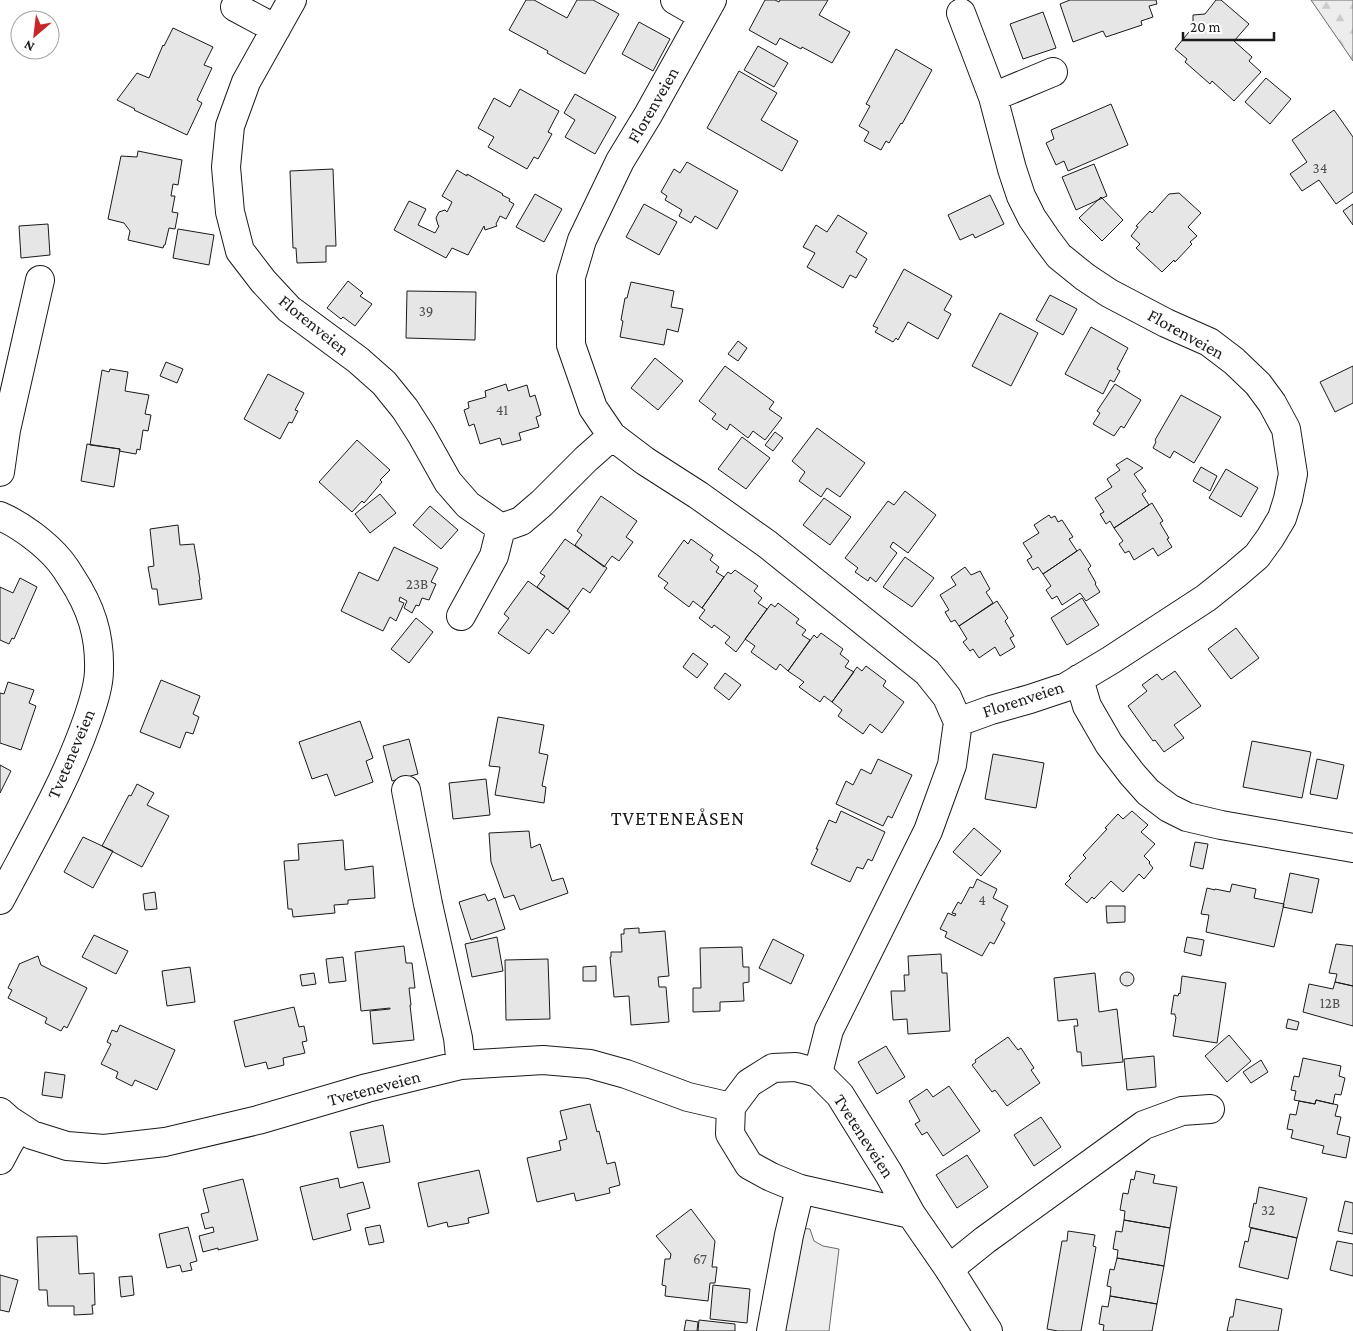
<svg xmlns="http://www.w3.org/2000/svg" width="1353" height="1331" viewBox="0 0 1353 1331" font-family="'Crimson Pro',serif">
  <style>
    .forest { fill: url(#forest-firs); stroke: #6a6a6a }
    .built { fill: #ededed; stroke: #6a6a6a }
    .building { fill: #e6e6e6; stroke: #1a1a1a }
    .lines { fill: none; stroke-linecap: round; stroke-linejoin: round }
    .minor-casing { stroke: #1a1a1a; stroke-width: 30 }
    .tertiary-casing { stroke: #1a1a1a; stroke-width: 30 }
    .minor { stroke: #fff; stroke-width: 28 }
    .tertiary { stroke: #fff; stroke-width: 28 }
    .labels { text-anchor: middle; stroke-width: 4; stroke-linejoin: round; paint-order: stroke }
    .number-label { font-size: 15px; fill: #4d4d4d }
    .street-label { font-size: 18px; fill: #1a1a1a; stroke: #fff }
    .quarter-label { font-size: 20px; letter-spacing: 1px; fill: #1a1a1a; stroke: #fff }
  </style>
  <defs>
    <pattern id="forest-firs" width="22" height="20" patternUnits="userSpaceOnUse" patternTransform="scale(1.25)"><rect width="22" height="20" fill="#ededed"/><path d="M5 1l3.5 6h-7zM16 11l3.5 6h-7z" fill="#cbcbcb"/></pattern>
  </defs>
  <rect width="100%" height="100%" fill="#fff"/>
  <!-- forest -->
  <path class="forest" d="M1311 0H1353V61Z"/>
  <!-- built -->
  <path class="built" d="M800 1228 810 1229 814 1241 823 1246 839 1249 829 1331H781Z"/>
  <!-- building -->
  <path class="building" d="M526 0H534L567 18 577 0H593L619 14 585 74 547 53 548 51 509 30Z
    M765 0H775L779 2 780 0H828L819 15 850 32 832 63 802 47 801 49 780 38 776 45 749 30Z
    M1070 0H1156L1157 4 1149 6 1153 17 1141 21 1142 25 1106 37 1103 31 1073 42 1060 4Z
    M1216 0H1221L1249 24 1234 41 1252 57 1249 61 1261 72 1234 101 1212 81 1210 84 1185 62 1187 59 1175 49 1193 27V15L1205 14Z
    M1043 12 1056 48 1023 59 1010 24Z
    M639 22 670 39 653 71 622 54Z
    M173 28 213 47 204 65 212 68 197 100 202 103 187 135 134 110 135 109 117 100 137 73 149 78 163 45 164 46Z
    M758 46 788 63 774 87 744 70Z
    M896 49 932 70 902 124 901 123 889 143 886 141 881 150 864 141 869 132 859 126 870 106 866 104Z
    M739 71 777 93 761 120 798 141 782 171 707 128Z
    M1266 78 1291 99 1270 124 1245 102Z
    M520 89 559 111 548 132 552 134 538 159 534 157 527 169 488 147 494 137 478 128 494 98 510 107Z
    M575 94 616 117 595 154 565 137 575 120 564 113Z
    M1111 104 1128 145 1068 171 1064 161 1056 165 1046 143 1054 139 1051 130Z
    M1334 110 1353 137V192L1336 204 1319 180 1302 191 1290 174 1307 162 1292 140Z
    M138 151 182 160 178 185 173 184 171 196H175L172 212 178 213 175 229 169 228 165 245H164L163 248 128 240 130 231 124 223 108 219 121 156 137 157Z
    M687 162 738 191 717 229 695 216 691 223 679 216 682 210 665 200 667 196 661 192 674 169 680 173Z
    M1094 164 1107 196 1076 210 1062 177Z
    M333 169 336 246H326V262L297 263 296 248H293L290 171Z
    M457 170 467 176V174L503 194 502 195 510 199 509 201 514 204 506 219 500 216 496 224 497 226 485 230 484 226 468 255 452 248 446 258 394 230 409 201 426 209 418 225 435 233 439 226 438 225 436 218 439 212 445 210 447 212 452 202 442 196Z
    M1179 193 1201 213 1188 227 1197 236 1190 242 1192 244 1175 262 1174 260 1162 272 1136 248 1140 244 1131 236 1138 227 1136 226 1150 211 1152 213 1169 194Z
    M535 194 562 209 544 242 516 227Z
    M990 195 1004 224 975 238 973 234 960 240 948 215Z
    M1101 197 1123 220 1102 241 1079 218Z
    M644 204 677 222 659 255 626 237Z
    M1353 204V225L1343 211Z
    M838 215 867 233 856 252 867 259 856 278 850 275 843 288 807 267 815 253 803 247 816 225 827 232Z
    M48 224 50 255 21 258 19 226Z
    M178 229 214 235 209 265 173 258Z
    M904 269 952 296 944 310 951 314 938 339 908 322 898 340 896 338 893 342 875 332 878 328 873 326Z
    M348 281 363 293 360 296 372 304 355 326 343 317 341 319 327 308Z
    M631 282 674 291 671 307 683 309 678 332 667 329 664 345 620 337 623 321 621 320 625 298H627Z
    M407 291 476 292 475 340 406 338Z
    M1050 295 1077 309 1063 335 1036 320Z
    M1000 313 1038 333 1011 386 972 366Z
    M1091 327 1128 348 1117 369 1120 371 1114 382 1110 380 1103 394 1065 374Z
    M738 341 747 348 738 361 728 354Z
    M655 358 683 381 658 410 631 388Z
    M166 362 183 369 177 383 160 376Z
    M725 366 774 402 769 409 782 418 765 440 753 431 748 438 730 424 727 430 712 419 716 414 699 401Z
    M1353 366V403L1335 412 1320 382Z
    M110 369 128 372 125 391 149 395 145 414 151 415 148 431 143 430 140 450 137 449 136 454 119 451 120 449 90 445 102 370 109 372Z
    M268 374 304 393 295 410 298 411 292 423 289 422 280 439 244 419Z
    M506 384 508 391 527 385 530 397 535 395 541 415 536 417 539 427 519 433 521 440 502 445 500 438 480 444 474 424 469 426 464 410 469 408 468 402 486 397 485 391Z
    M1115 384 1141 400 1124 428 1121 426 1114 436 1093 424 1100 413 1097 411Z
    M1181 395 1221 417 1194 463 1174 451 1170 458 1153 448 1156 442 1155 440Z
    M817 428 865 463 840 497 827 488 821 497 799 481 805 472 792 461Z
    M775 432 783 438 773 451 765 445Z
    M742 437 770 458 746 489 718 469Z
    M357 440 390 470 380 480 382 482 364 503 362 501 352 512 319 482Z
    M87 444 120 449 114 487 81 481Z
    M1127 458 1143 468 1134 474 1146 491 1142 494 1149 505 1114 528 1110 521 1106 524 1100 514 1104 512 1095 498 1112 487 1107 479 1120 470 1116 465Z
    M1201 467 1217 476 1210 491 1193 481Z
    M1226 469 1258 488 1241 517 1209 498Z
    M905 491 936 515 908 553 893 542 890 547 897 553 876 582 870 577 868 581 855 572 858 568 845 558 888 501 894 505Z
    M380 494 396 513 370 533 355 514Z
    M601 496 637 521 626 537 633 542 619 561 612 556 604 567 575 545 582 535 577 531Z
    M824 498 851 517 830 545 803 525Z
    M1152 503 1163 521 1160 523 1169 538 1167 539 1172 547 1158 556 1153 548 1134 560 1129 551 1125 553 1119 544 1123 541 1114 528Z
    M430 506 458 530 441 549 413 525Z
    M1049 515 1051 518 1055 516 1058 522 1062 520 1073 537 1069 539 1077 551 1043 574 1038 567 1033 570 1027 560 1032 557 1023 543 1039 533 1034 525Z
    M178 525 180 545 194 544 200 580H199L202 599 159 605 157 589H152L148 567 154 566 150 529Z
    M565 539 607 568 590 593 583 588 568 609 537 587 545 576 540 573Z
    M691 539 713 555 710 560 719 567 716 572 724 577 702 608 693 601 689 607 664 588 668 583 658 576 684 540 688 544Z
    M394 547 438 568 431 582 436 584 429 600 422 598 419 606 416 605 412 613 404 608 407 601 400 597 399 601 404 603 396 621 390 617 383 631 341 611 359 572 378 581Z
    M1080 549 1091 566 1088 569 1096 583 1095 584 1100 592 1086 601 1080 593 1062 605 1057 596 1052 599 1046 590 1051 586 1043 574Z
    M905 557 934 578 912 607 883 587Z
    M965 567 971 575 980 571 990 589 986 592 993 603 959 626 955 620 951 622 945 612 949 610 940 595 956 585 951 577Z
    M735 570 758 586 754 591 762 598 758 603 767 609 736 652 725 643 730 637 714 625 712 628 699 618 705 610 702 608 724 577 728 572 731 574Z
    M20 578 37 587 14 639 12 638 9 644 0 640V587L13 593Z
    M528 581 570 611 553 634 547 629 529 654 498 633 509 618 504 614Z
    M1082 598 1099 625 1067 645 1051 618Z
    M997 601 1008 618 1005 621 1014 636 1010 638 1015 647 1000 656 995 647 979 658 973 649 970 651 963 642 967 639 959 626Z
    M778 603 799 619 796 623 806 630 802 635 810 640 788 671 780 664 776 670 751 652 755 646 745 639 771 604 775 607Z
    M416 618 433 632 409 663 391 649Z
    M1236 628 1259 658 1231 679 1208 649Z
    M821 633 843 649 840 654 849 661 845 667 854 672 832 702 824 696 820 702 799 687 804 682 788 671 814 635 817 638Z
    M693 653 708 664 697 678 683 667Z
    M866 666 886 681 883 686 904 702 882 733 870 724 863 734 838 716 842 710 832 702 857 667 862 671Z
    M1175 671 1201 706 1174 725 1184 738 1164 752 1155 740 1153 741 1128 706 1147 691 1142 685 1157 674 1162 680Z
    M725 673 741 685 729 700 714 688Z
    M161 680 200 696 193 714 199 717 193 734 186 732 180 748 140 732Z
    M8 682 34 690 29 703 36 706 21 750 0 743V693L4 694Z
    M498 717 544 725 539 753 548 755 542 786 546 787 544 803 495 795 500 767 489 766Z
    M360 721 373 758 366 761 373 782 335 796 327 774 312 779 299 742Z
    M409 739 418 774 392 781 383 746Z
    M1252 741 1311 752 1302 798 1243 787Z
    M993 754 1044 763 1036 808 985 799Z
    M878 759 912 775 892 818 888 816 883 826 836 804 846 781 853 785 861 769 871 774Z
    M1317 759 1344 765 1337 799 1310 794Z
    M0 765 11 771 0 793Z
    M486 779 490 815 453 819 449 783Z
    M137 784 154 793 147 805 169 816 142 867 102 846 129 795 131 796Z
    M841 811 885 832 872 861 868 859 863 869 857 867 850 882 811 864 818 849H816L829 820 836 823Z
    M1132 811 1148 825 1141 832 1155 844 1144 856 1150 862 1149 863 1153 868 1144 879 1139 874 1123 892 1111 881 1094 899 1092 897 1087 903 1065 884 1071 878 1069 876 1086 858 1083 855 1107 829 1105 828 1118 814 1123 819Z
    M974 828 1001 851 981 876 953 852Z
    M529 831 531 848 540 844 552 881 563 878 568 893 520 910 514 895 504 898 491 862 489 833Z
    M83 837 113 851 93 888 64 872Z
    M343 840 345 870 373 866 375 898 348 900V904L334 905 335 913 293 917 292 909H288L284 861 299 860 298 844Z
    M1195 842 1208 844 1203 869 1190 866Z
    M1290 873 1319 879 1312 913 1283 907Z
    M977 879 997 889 993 898 1008 906 1001 920 1005 923 994 944 990 942 982 956 945 937 947 932 940 929 948 913 955 916 956 914 952 913 958 902 961 904 970 887 973 888Z
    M1232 884 1256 889 1254 898 1284 904 1274 947 1206 932 1209 915 1201 914 1207 888 1215 890V889L1230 892Z
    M155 892 157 909 145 910 143 894Z
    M485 894 488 901 495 898 505 929 471 940 459 902Z
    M1106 906H1125V922L1107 923Z
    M639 928V933L665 931 669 976 658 977 659 987H666L669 1022 631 1025 629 996 614 997 610 957H611V952H622L621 934H624V929Z
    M94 935 128 951 116 974 82 957Z
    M497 937 503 971 472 977 465 944Z
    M1187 937 1204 940 1201 956 1184 952Z
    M773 939 804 955 791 984 759 968Z
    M1336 944 1353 946V986L1335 982 1337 974 1329 973Z
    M404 946 406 963H412L415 988H409L411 1005H410L414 1040 373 1044 370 1011 390 1009V1008L361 1011 355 952Z
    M742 947 743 967H749V982L743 983 744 1001 720 1002V1011L693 1012V988H701L700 948Z
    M941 954 942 973H947L950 1031 908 1034 907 1019 893 1020 891 991H905L904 975H909L908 956Z
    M38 956 41 965 87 988 67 1028 64 1026 61 1031 45 1023 47 1018 8 998 12 990 8 988 19 965V964Z
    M343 957 346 981 329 983 326 959Z
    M548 959 550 1019 506 1020 505 960Z
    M596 966V981H583V967Z
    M190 967 195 1002 167 1006 162 971Z
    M1120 979a7 7 0 1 1 14 0a7 7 0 1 1-14 0Z
    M314 973 316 984 302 986 300 975Z
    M1095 973 1099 1012 1117 1009 1123 1062 1082 1066 1081 1052H1077L1074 1026H1078L1077 1019 1058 1021 1054 978Z
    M1182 976 1226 983 1217 1043 1173 1036 1176 1017 1175 1016V1014H1171L1174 995 1178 996 1179 993 1180 994Z
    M1335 982 1353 986V1026L1303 1012 1309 984 1333 989Z
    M294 1007 299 1027 304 1026 307 1041 302 1042 305 1053 283 1058 284 1065 268 1069 266 1062 245 1067 234 1021Z
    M1288 1019 1299 1022 1297 1030 1286 1028Z
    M120 1025 175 1050 157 1090 135 1080 132 1086 116 1078 118 1072 101 1064 111 1044 107 1042 112 1030 117 1032Z
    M1229 1035 1251 1061 1227 1082 1205 1056Z
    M1008 1037 1018 1050 1021 1048 1034 1068 1031 1070 1040 1083 1007 1106 995 1090 992 1092 972 1065 976 1062 975 1060Z
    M886 1046 905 1077 877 1094 858 1062Z
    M1154 1056 1156 1087 1127 1090 1124 1059Z
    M1303 1058 1341 1066 1339 1076 1345 1078 1341 1095 1335 1094 1333 1104 1316 1100 1315 1104 1294 1100 1296 1091 1291 1090 1294 1076 1299 1077Z
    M1261 1060 1268 1072 1251 1083 1243 1072Z
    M45 1072 65 1075 62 1098 42 1095Z
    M949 1086 980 1131 943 1156 927 1132 922 1135 915 1124 920 1121 909 1101 927 1089 933 1097Z
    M1316 1100 1338 1105 1335 1116 1341 1117 1337 1134 1350 1137 1346 1158 1322 1153 1324 1146 1291 1138 1293 1130 1287 1129 1290 1114 1296 1115 1299 1101 1315 1104Z
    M590 1104 597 1132 599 1131 607 1164 615 1162 620 1185 609 1188 610 1193 576 1201 574 1193 537 1202 527 1158 561 1150 559 1141 567 1139 560 1111Z
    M1041 1117 1061 1147 1034 1166 1014 1135Z
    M383 1125 390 1162 358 1168 350 1132Z
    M967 1155 988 1187 957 1208 936 1175Z
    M479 1170 489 1213 468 1218 469 1223 448 1227 447 1222 428 1227 418 1183Z
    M1136 1171 1155 1175 1153 1183 1177 1187 1170 1228 1124 1220 1125 1211 1120 1210 1123 1193 1128 1194 1131 1179 1134 1180Z
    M338 1178 340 1188 363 1182 370 1208 347 1214 351 1230 313 1240 300 1187Z
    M243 1179 258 1240 218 1250V1248L203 1252 199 1236 214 1232 213 1227 205 1229 201 1214 209 1212 203 1189Z
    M1259 1187 1307 1198 1297 1238 1249 1227 1254 1203 1256 1204Z
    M1345 1201 1353 1203V1234L1338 1231Z
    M691 1209 715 1241 712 1267H717L715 1283H710L708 1301 665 1296 666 1286 662 1285 665 1259H670L671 1254 656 1236Z
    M1124 1220 1170 1228 1164 1266 1117 1258 1118 1250 1113 1249 1116 1231 1122 1232Z
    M380 1225 384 1242 369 1245 365 1228Z
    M188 1227 197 1261 190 1263 192 1270 182 1272 180 1265 167 1268 159 1234Z
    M1251 1228 1297 1238 1288 1279 1239 1267 1245 1241 1248 1242Z
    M1068 1231 1095 1235 1093 1246 1096 1247 1081 1331H1058L1047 1329 1062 1241H1067Z
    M77 1236 79 1274 94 1273 95 1305H92L93 1314 74 1315V1306H48L47 1290H39L37 1237Z
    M1337 1241 1353 1244V1276L1330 1270Z
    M1117 1258 1164 1266 1157 1304 1110 1296 1111 1287 1107 1286 1110 1269 1114 1270Z
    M0 1275 18 1280 9 1312 0 1310Z
    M132 1276 134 1295 121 1297 119 1277Z
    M713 1285 750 1289 747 1323 710 1319Z
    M1110 1296 1157 1304 1152 1331H1103L1104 1325 1099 1324 1102 1306 1108 1307Z
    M1236 1299 1282 1309 1278 1331H1227L1230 1317H1233Z
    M686 1320 698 1322 697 1331H684Z
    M699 1320 735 1324V1331H698Z"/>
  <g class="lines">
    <!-- minor casing -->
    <g class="minor-casing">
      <path id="minor" d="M292 0 246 82 230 126 226 167 230 212 240 251 263 281 289 309 358 360 384 383 405 409 421 434 448 482 468 505 501 528
        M675 0 703 16
        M712 0 648 115 620 161 582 240 571 277V345L593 408 612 436 645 461 698 495 767 544 927 672 947 697 958 722 952 765 928 831 829 1030 818 1073
        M235 7 276 29
        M993 97 1053 72
        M0 472 6 430 40 280
        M0 516C21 525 46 544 60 561 64 566 68 572 71 577 91 607 100 635 99 670 99 686 93 703 88 718 66 782 31 841 0 900
        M501 528 521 521 542 503 586 459 612 436
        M461 616 494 556 501 528
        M1079 679 1087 706 1109 744 1132 774 1148 792 1169 808 1187 817 1221 825 1353 848
        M958 722 991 710 1030 699 1066 687 1111 660 1206 598 1236 574 1257 556 1270 538 1282 518 1288 499 1293 474 1286 429 1272 403 1258 384 1234 361 1209 342 1166 323 1109 293 1085 277 1059 256 1047 240 1032 218 1021 196 1012 169 993 97 961 13
        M406 790 428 904 458 1038 461 1065
        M0 1112 9 1120 32 1135 67 1146 104 1149 165 1142 258 1120 367 1088 461 1065 543 1060 590 1064 626 1074 688 1097 731 1107
        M0 1160 9 1143 19 1127
        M949 1269 985 1240 1144 1125 1182 1111 1210 1109
        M771 1331 789 1235 800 1189"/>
    </g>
    <!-- tertiary casing -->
    <g class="tertiary-casing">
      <path id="tertiary" d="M911 1214 800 1189 771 1177 749 1165 730 1134 731 1107 749 1083 773 1068 796 1067 818 1073 840 1095 889 1174 911 1214 949 1269 988 1331"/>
    </g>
    <!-- minor -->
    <use href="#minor" class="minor"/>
    <!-- tertiary -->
    <use href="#tertiary" class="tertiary"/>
  </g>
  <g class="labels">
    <!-- number labels -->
    <g class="number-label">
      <text x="1320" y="173">34</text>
      <text x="426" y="316">39</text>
      <text x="502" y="415">41</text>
      <text x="417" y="589">23B</text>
      <text x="982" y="905">4</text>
      <text x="1330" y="1008">12B</text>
      <text x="1268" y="1215">32</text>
      <text x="700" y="1264">67</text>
    </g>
    <!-- street labels -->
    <g class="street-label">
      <text transform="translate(653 105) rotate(-60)" y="6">Florenveien</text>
      <text transform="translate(314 325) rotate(39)" y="6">Florenveien</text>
      <text transform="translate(1186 334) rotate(29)" y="6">Florenveien</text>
      <text transform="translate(1023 699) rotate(-18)" y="6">Florenveien</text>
      <text transform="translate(71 754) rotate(-67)" y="6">Tveteneveien</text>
      <text transform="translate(374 1088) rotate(-15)" y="6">Tveteneveien</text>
      <text transform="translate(864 1136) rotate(57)" y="6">Tveteneveien</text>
    </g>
    <!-- quarter labels -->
    <g class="quarter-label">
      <text x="678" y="825">TVETENEÅSEN</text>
    </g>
  </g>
  <!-- north arrow -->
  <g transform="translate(35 35) rotate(208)"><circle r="24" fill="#ffffff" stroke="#a3a3a3"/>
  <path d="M0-4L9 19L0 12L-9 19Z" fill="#c62828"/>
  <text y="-8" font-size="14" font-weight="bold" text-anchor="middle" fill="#1a1a1a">N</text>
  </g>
  <!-- scale -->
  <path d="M1183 32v8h91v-8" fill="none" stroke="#1a1a1a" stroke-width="2.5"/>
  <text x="1190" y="32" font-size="15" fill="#1a1a1a" stroke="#ffffff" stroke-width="4" paint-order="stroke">20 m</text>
</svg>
